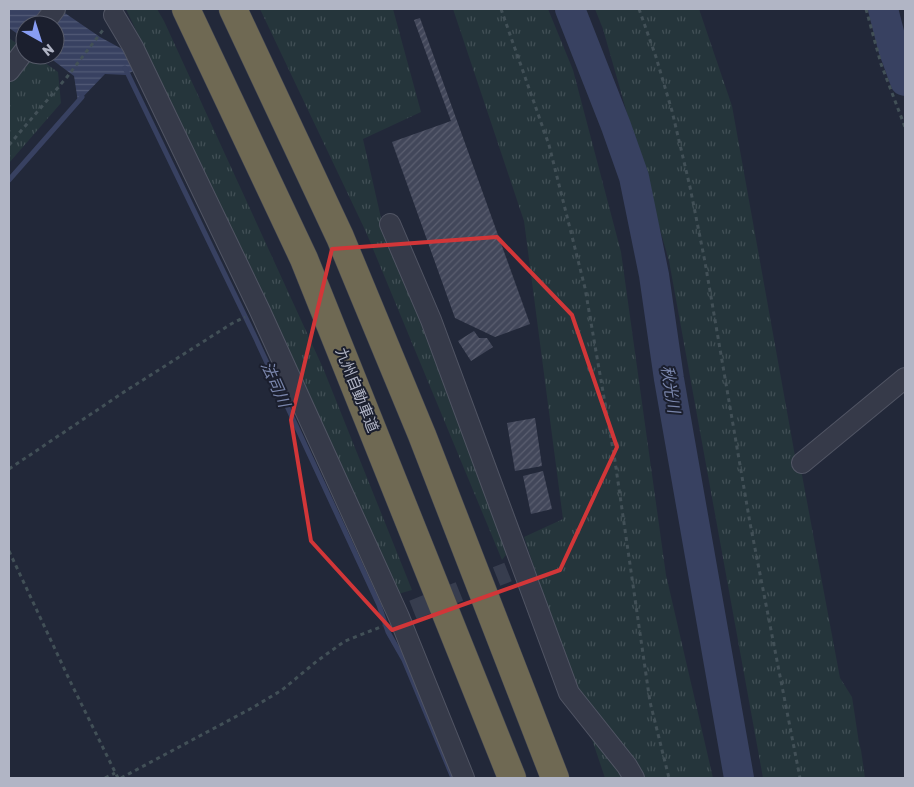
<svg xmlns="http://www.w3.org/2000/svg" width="914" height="787" viewBox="0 0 914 787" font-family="Rubik,'Noto Sans JP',sans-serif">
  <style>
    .grass { fill: url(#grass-tufts) }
    .water { fill: url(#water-rules) }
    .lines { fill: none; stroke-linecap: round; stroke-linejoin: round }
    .stream { stroke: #384161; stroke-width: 5 }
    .river { stroke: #384161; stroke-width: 30 }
    .building { fill: url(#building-hatch) }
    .minor-tunnel { stroke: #373d4e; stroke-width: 20; stroke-dasharray: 20 10; stroke-linecap: butt }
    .minor-casing { stroke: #515564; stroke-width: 22 }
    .highway-casing { stroke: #3e4251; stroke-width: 29 }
    .path { stroke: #425057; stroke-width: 3; stroke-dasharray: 4 4; stroke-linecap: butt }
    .minor { stroke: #363a49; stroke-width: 20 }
    .highway { stroke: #6f6953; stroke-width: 28 }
    .marked { fill: none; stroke: #d23638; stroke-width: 4; stroke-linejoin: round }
    .labels { text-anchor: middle; stroke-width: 4; stroke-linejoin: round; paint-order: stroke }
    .street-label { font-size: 15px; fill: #b1b5c5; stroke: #1b1f2e }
    .water-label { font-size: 16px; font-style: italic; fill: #7a86ac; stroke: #1b1f2e }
  </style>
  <defs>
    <pattern id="grass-tufts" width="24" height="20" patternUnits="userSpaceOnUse" patternTransform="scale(1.25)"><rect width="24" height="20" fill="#25353b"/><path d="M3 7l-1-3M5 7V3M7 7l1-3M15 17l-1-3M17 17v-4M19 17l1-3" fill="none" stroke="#425056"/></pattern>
    <pattern id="water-rules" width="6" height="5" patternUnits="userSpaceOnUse" patternTransform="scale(1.25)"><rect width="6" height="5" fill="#384161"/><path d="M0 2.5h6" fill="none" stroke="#525a76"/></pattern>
    <pattern id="building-hatch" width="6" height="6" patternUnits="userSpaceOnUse" patternTransform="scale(1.25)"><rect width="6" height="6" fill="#42475a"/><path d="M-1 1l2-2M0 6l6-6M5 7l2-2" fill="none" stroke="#5b5f70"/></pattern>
  </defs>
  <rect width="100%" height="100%" fill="#222839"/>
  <!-- grass -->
  <path class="grass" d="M126 9H157L164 21 323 368 412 590 398 594Z
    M260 9H393L421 112 363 139 381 218 513 546 502 560 366 232Z
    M453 9H548L573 70 621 252 666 575 713 778H605L524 537 563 519 524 221Z
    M595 9H699L732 106 795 456 802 475 840 678 852 697 859 743 861 750 865 778H763L669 261 603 29Z
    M9 38 58 72 61 103 9 163Z"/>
  <!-- water -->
  <path class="water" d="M9 9H59L100 37 124 50 137 69 126 75 105 74 78 102 74 76 46 55H55V25H25V39L9 28Z"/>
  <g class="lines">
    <!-- stream -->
    <path class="stream" d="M125 68 256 339 379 605 388 632 404 660 453 778
      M9 180 82 97"/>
    <!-- river -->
    <path class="river" d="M570 9 616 126 634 177 654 275 669 379 739 778
      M883 9 893 48 905 81"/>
  </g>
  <!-- building -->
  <path class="building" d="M420 18 530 324 495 337 455 318 392 142 451 121 414 20Z
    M474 331 479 338H487L493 347 471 361 458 341Z
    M535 418 542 466 515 471 507 423Z
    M543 471 552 509 531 514 523 476Z"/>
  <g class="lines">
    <!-- minor-tunnel -->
    <path class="minor-tunnel" d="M413 610 508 572"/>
    <!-- minor casing -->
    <g class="minor-casing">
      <path id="minor" d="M114 15 133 47 260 311 399 617 464 778
        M43 25 55 9
        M9 71 25 50
        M390 224 431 320 569 693 627 766 634 778
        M802 463 905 378"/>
    </g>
    <!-- highway casing -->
    <g class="highway-casing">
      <path id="highway" d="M186 9 304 259 512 778
        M233 9 340 237 422 435 555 778"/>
    </g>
    <!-- path -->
    <path class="path" d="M501 9 549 145 585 288 615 461 650 702 669 778
      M639 9 656 57 672 111 690 187 705 262 750 523 800 778
      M866 9 881 64 905 127
      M9 145 67 77 103 30
      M9 469 124 392 231 324 245 317
      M9 551 70 681 118 778
      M105 778 115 773
      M121 778 252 708 282 690 317 661 345 641 383 626"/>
    <!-- minor -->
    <use href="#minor" class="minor"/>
    <!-- highway -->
    <use href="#highway" class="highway"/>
  </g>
  <!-- marked area -->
  <path class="marked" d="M497 237 572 315 617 447 560 570 392 630 311 541 291 420 332 249Z"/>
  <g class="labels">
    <!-- street labels -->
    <g class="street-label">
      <text transform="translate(357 390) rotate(68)" y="5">九州自動車道</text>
    </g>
    <!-- water labels -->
    <g class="water-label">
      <text transform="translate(276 384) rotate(66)" y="6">法司川</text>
      <text transform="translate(671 389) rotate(81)" y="6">秋光川</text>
    </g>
  </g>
  <!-- border -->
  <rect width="914" height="787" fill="none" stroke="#b1b5c5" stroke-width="20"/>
  <!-- north arrow -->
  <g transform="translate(40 40) rotate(141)"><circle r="24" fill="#1b1f2e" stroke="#575b6a"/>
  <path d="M0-4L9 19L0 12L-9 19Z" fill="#889df3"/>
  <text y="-8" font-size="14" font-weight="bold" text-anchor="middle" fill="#b1b5c5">N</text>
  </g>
</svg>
